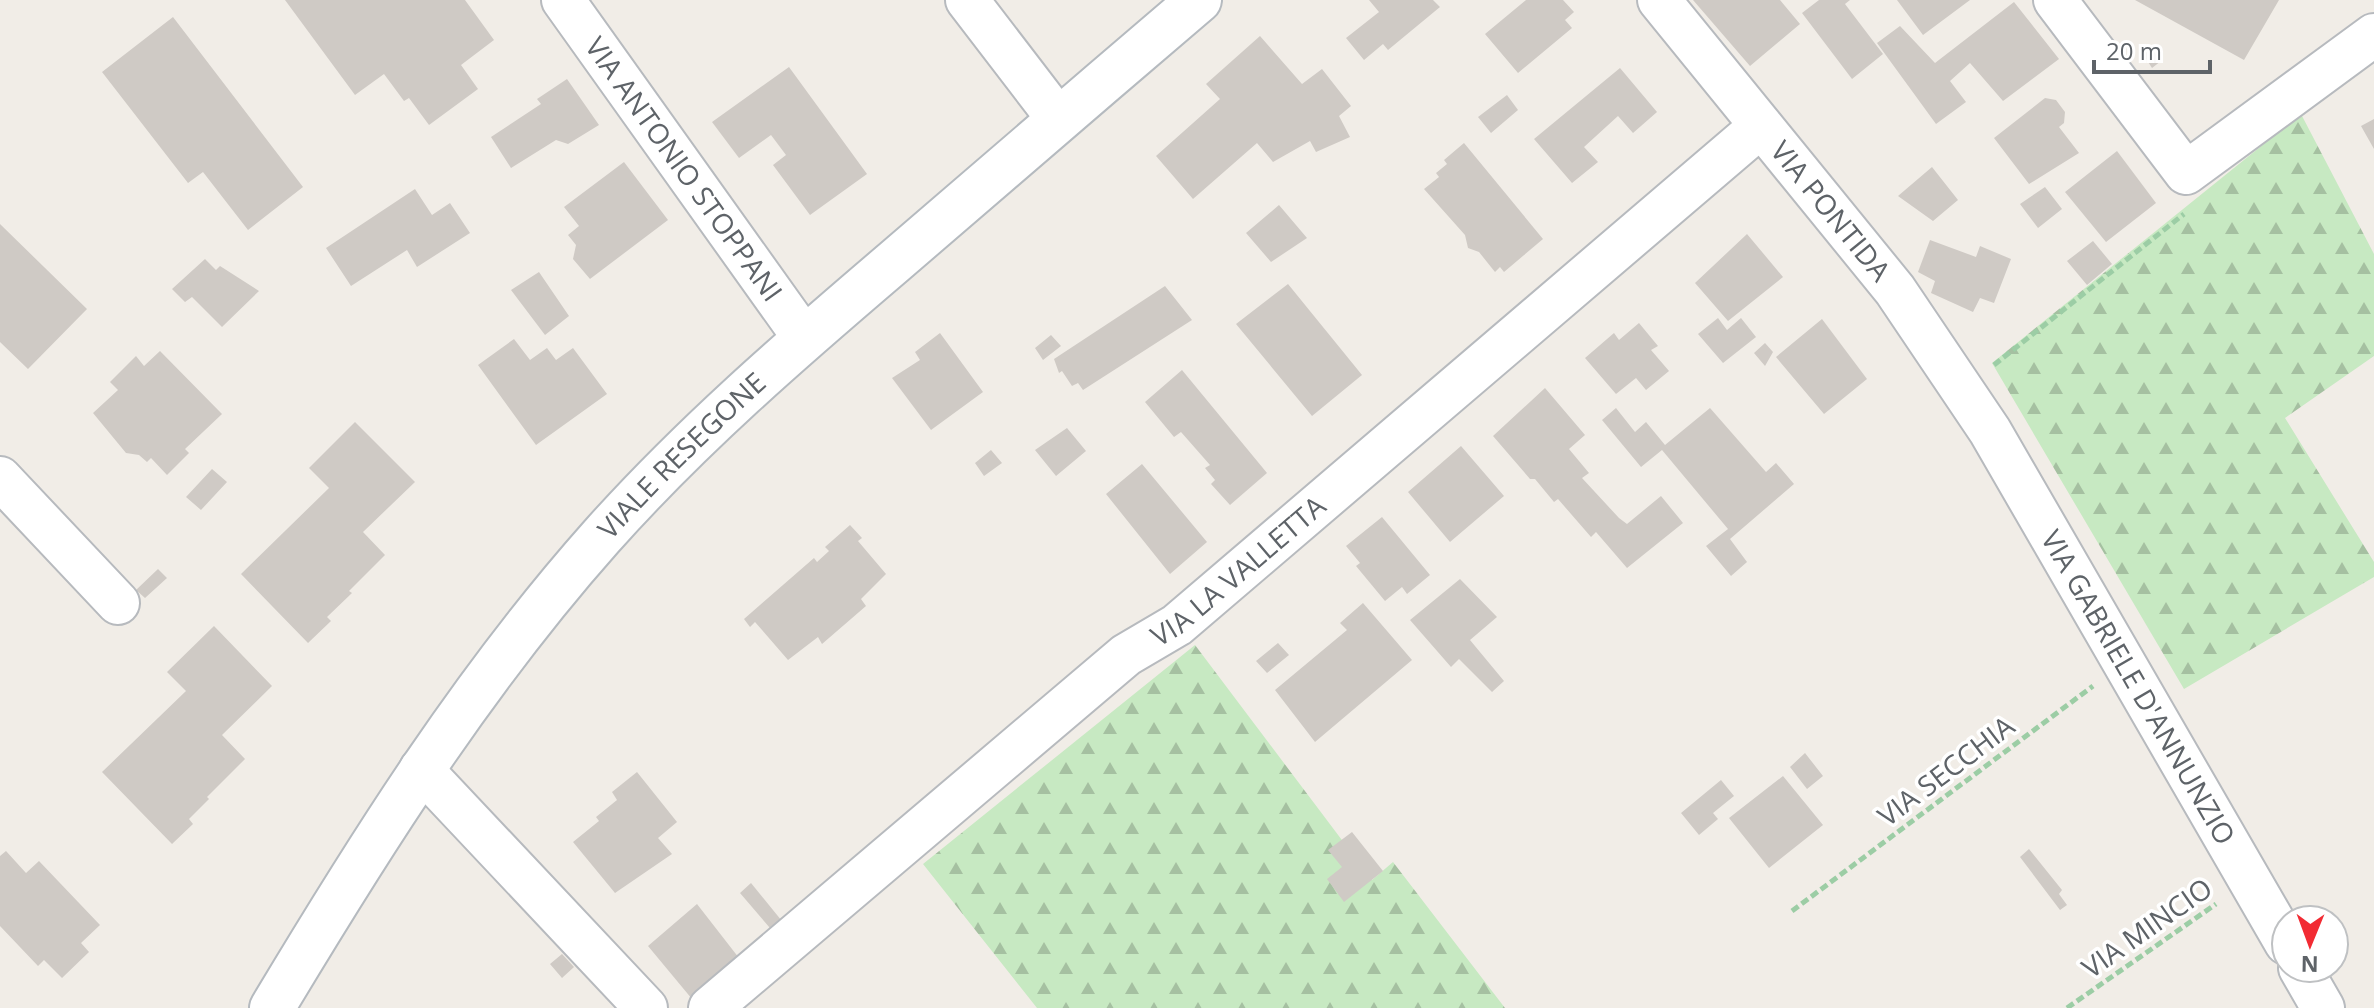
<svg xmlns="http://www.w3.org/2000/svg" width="2374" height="1008" viewBox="0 0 2374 1008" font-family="'Open Sans',sans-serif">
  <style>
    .forest { fill: url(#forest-firs) }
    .building { fill: #cfcac5 }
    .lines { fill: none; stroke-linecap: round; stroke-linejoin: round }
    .street-casing { stroke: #b7babe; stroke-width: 46 }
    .secondary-casing { stroke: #b5babf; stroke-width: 48 }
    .path { stroke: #9ccda5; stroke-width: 5; stroke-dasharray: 8 4; stroke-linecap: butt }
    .street { stroke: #fff; stroke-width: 42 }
    .secondary { stroke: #fff; stroke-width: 44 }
    .labels { text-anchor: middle; stroke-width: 7; stroke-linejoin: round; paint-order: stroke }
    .street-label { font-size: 28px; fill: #5e6368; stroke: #fff }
  </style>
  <defs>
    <pattern id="forest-firs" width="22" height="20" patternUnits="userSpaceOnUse" patternTransform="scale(2)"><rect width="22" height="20" fill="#c7e9c2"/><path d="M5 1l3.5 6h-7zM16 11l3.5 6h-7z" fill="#a5c0a1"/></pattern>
  </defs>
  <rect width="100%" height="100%" fill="#f1ede7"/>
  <!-- forest -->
  <path class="forest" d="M2301 114 2374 254V356L2285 418 2374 562V577L2184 689 1992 363Z
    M1195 645 1372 880 1393 862 1505 1008H1037L923 864Z"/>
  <!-- building -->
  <path class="building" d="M285 0H465L494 40 461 65 478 89 429 125 409 98 404 101 384 74 355 95Z
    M1369 0H1433L1440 7 1388 50 1383 44 1364 60 1346 38 1379 12Z
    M1526 0H1563L1574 12 1565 20 1572 28 1518 73 1485 34Z
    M1693 0H1780L1800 24 1750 66Z
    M1819 0H1850L1845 4 1883 54 1852 79 1802 13Z
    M1897 0H1970L1923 35Z
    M2135 0H2279L2244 60Z
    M2014 2 2059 59 2003 101 1970 63 1950 81 1966 102 1936 124 1877 43 1900 26 1935 63Z
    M173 17 303 187 248 230 203 172 188 183 102 72Z
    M1260 36 1302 84 1322 69 1351 106 1339 116 1350 137 1316 152 1310 141 1273 162 1257 143 1193 199 1156 156 1220 99 1206 84Z
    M2151 48 2161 61 2152 68 2143 54Z
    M789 67 867 174 810 215 773 165 786 155 771 135 739 158 712 122Z
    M1620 68 1657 112 1633 133 1618 116 1584 147 1598 162 1572 183 1534 139Z
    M567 79 599 125 568 144 556 140 511 168 491 137 541 104 537 99Z
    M1507 95 1518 110 1491 133 1478 117Z
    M2045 98 2056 100 2065 112 2064 123 2059 127 2079 153 2029 184 1994 138Z
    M2374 119V149L2361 126Z
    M1464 143 1543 239 1504 272 1500 267 1495 272 1479 252 1468 248 1465 235 1424 189 1439 177 1436 173 1447 164 1444 160Z
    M2117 151 2156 203 2106 242 2065 192Z
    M624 162 668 220 590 279 573 259 576 245 568 235 579 226 564 207Z
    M1932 167 1958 200 1933 221 1898 196Z
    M2045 187 2062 209 2038 228 2020 204Z
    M415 189 432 215 450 203 470 233 417 267 407 250 351 286 326 248Z
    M1279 205 1307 238 1271 262 1246 233Z
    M0 224 87 309 28 369 0 342Z
    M1747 234 1783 277 1728 321 1695 283Z
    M1930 240 1976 257 1980 246 2011 259 1994 303 1980 298 1973 312 1931 293 1935 281 1918 272Z
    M2093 241 2112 264 2087 285 2067 261Z
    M205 259 216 270 220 266 259 291 222 327 192 297 185 302 172 289Z
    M539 272 569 316 545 335 511 290Z
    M1288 284 1362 375 1312 416 1236 324Z
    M1165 286 1192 320 1083 390 1078 383 1072 386 1062 371 1059 373 1054 359Z
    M1718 318 1727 330 1741 318 1756 337 1723 363 1698 334Z
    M1822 319 1867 379 1824 414 1776 357Z
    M1639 323 1658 346 1651 350 1669 371 1646 390 1636 378 1616 394 1585 358 1614 333 1619 340Z
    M940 333 983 392 931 430 892 378 920 360 915 352Z
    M1051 335 1061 346 1043 360 1035 348Z
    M514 339 530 360 547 348 556 360 573 348 607 394 536 445 478 365Z
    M1765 343 1773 352 1765 366 1754 353Z
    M160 351 222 414 185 449 189 453 167 475 151 458 147 462 139 455 126 453 93 413 118 390 110 382 136 356 144 366Z
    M1182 370 1267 473 1230 505 1211 484 1215 480 1205 468 1210 465 1181 432 1174 437 1145 402Z
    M1545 388 1585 435 1569 449 1589 473 1582 478 1619 518 1627 524 1661 496 1683 523 1627 568 1596 532 1591 537 1558 499 1554 502 1535 479H1530L1493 436Z
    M1616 408 1635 432 1646 422 1665 445 1710 408 1766 472 1776 463 1794 484 1730 539 1747 562 1731 576 1706 546 1728 529 1662 450 1641 467 1602 420Z
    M355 422 415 482 363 532 385 555 349 591 352 593 327 617 331 621 308 643 241 574 329 488 309 468Z
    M1067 428 1086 451 1056 476 1035 450Z
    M1461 446 1504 496 1450 542 1408 492Z
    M991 450 1002 463 984 476 975 463Z
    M1142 464 1207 542 1170 574 1106 494Z
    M212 469 227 482 201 510 186 497Z
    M1382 517 1430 575 1407 594 1402 587 1385 601 1356 566 1360 563 1346 546Z
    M850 525 862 538 858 541 886 574 861 599 866 606 822 644 818 637 788 660 755 622 750 627 744 619 814 558 817 562 829 551 825 547Z
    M158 569 167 578 145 598 136 590Z
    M1460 579 1497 617 1470 640 1504 681 1492 692 1459 659 1451 667 1410 620Z
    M1363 603 1412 660 1315 742 1275 690 1347 630 1340 623Z
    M214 626 272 686 222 735 245 759 207 797 209 799 189 819 193 824 172 844 102 772 186 691 167 672Z
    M1278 643 1289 655 1267 673 1256 661Z
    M1805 753 1823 776 1807 789 1790 767Z
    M637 772 677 822 658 838 672 854 615 893 573 842 599 821 596 817 617 800 612 792Z
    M1783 776 1823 825 1769 868 1729 818Z
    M1721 780 1734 796 1713 813 1718 819 1699 835 1681 813Z
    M1352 832 1383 871 1344 902 1327 879 1342 867 1328 850Z
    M2029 849 2062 890 2059 894 2067 905 2060 910 2020 857Z
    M6 851 26 873 39 861 100 925 81 943 89 952 62 978 44 960 38 966 0 926V856Z
    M751 883 786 926 776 935 740 893Z
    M697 904 739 958 692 999 648 946Z
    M562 954 574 967 562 978 550 964Z"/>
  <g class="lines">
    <!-- street casing -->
    <g class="street-casing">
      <g id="street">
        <path id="s1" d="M563 0 805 339"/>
        <path d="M967 0 1059 120"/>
        <path id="s2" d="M1659 0 1895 290 1990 431 2286 943"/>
        <path d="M2055 0 2186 173 2374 35"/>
        <path d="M0 478 118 603"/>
        <path d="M421 769 646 1008"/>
        <path d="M2300 968 2323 1008"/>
        <path id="s3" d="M710 1008 1126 655 1177 625 1761 126"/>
      </g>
    </g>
    <!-- secondary casing -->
    <g class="secondary-casing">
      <g id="secondary">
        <path id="s4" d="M272 1008C371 843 473 681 601 537 690 437 792 349 894 262 995 175 1097 87 1199 0"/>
      </g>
    </g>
    <!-- path -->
    <path class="path" d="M1994 365 2184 214
      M1792 911 2093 686
      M2067 1008 2216 904"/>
    <!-- street -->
    <use href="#street" class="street"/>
    <!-- secondary -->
    <use href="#secondary" class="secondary"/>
  </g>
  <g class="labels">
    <!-- street labels -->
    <g class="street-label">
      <text dy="10" stroke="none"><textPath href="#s1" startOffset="208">VIA ANTONIO STOPPANI</textPath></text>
      <text dy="10" stroke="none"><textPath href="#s2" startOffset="272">VIA PONTIDA</textPath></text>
      <text dy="10" stroke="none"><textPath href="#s4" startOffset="690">VIALE RESEGONE</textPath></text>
      <text dy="10" stroke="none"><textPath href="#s3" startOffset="686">VIA LA VALLETTA</textPath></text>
      <text dy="10" stroke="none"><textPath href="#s2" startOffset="840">VIA GABRIELE D'ANNUNZIO</textPath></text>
      <text transform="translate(1946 771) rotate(-37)" y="10">VIA SECCHIA</text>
      <text transform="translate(2147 928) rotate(-35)" y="10">VIA MINCIO</text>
    </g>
  </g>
  <!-- north arrow -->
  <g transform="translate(2310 944) rotate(181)"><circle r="38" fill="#ffffff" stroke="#bfc1c3" stroke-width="2"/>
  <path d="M0-6L14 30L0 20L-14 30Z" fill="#f22b33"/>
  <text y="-12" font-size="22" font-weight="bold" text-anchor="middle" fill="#5e6368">N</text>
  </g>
  <!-- scale -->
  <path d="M2094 60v12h116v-12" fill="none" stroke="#5e6368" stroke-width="4"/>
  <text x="2106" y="60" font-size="24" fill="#5e6368" stroke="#ffffff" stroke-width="6" paint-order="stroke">20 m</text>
</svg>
